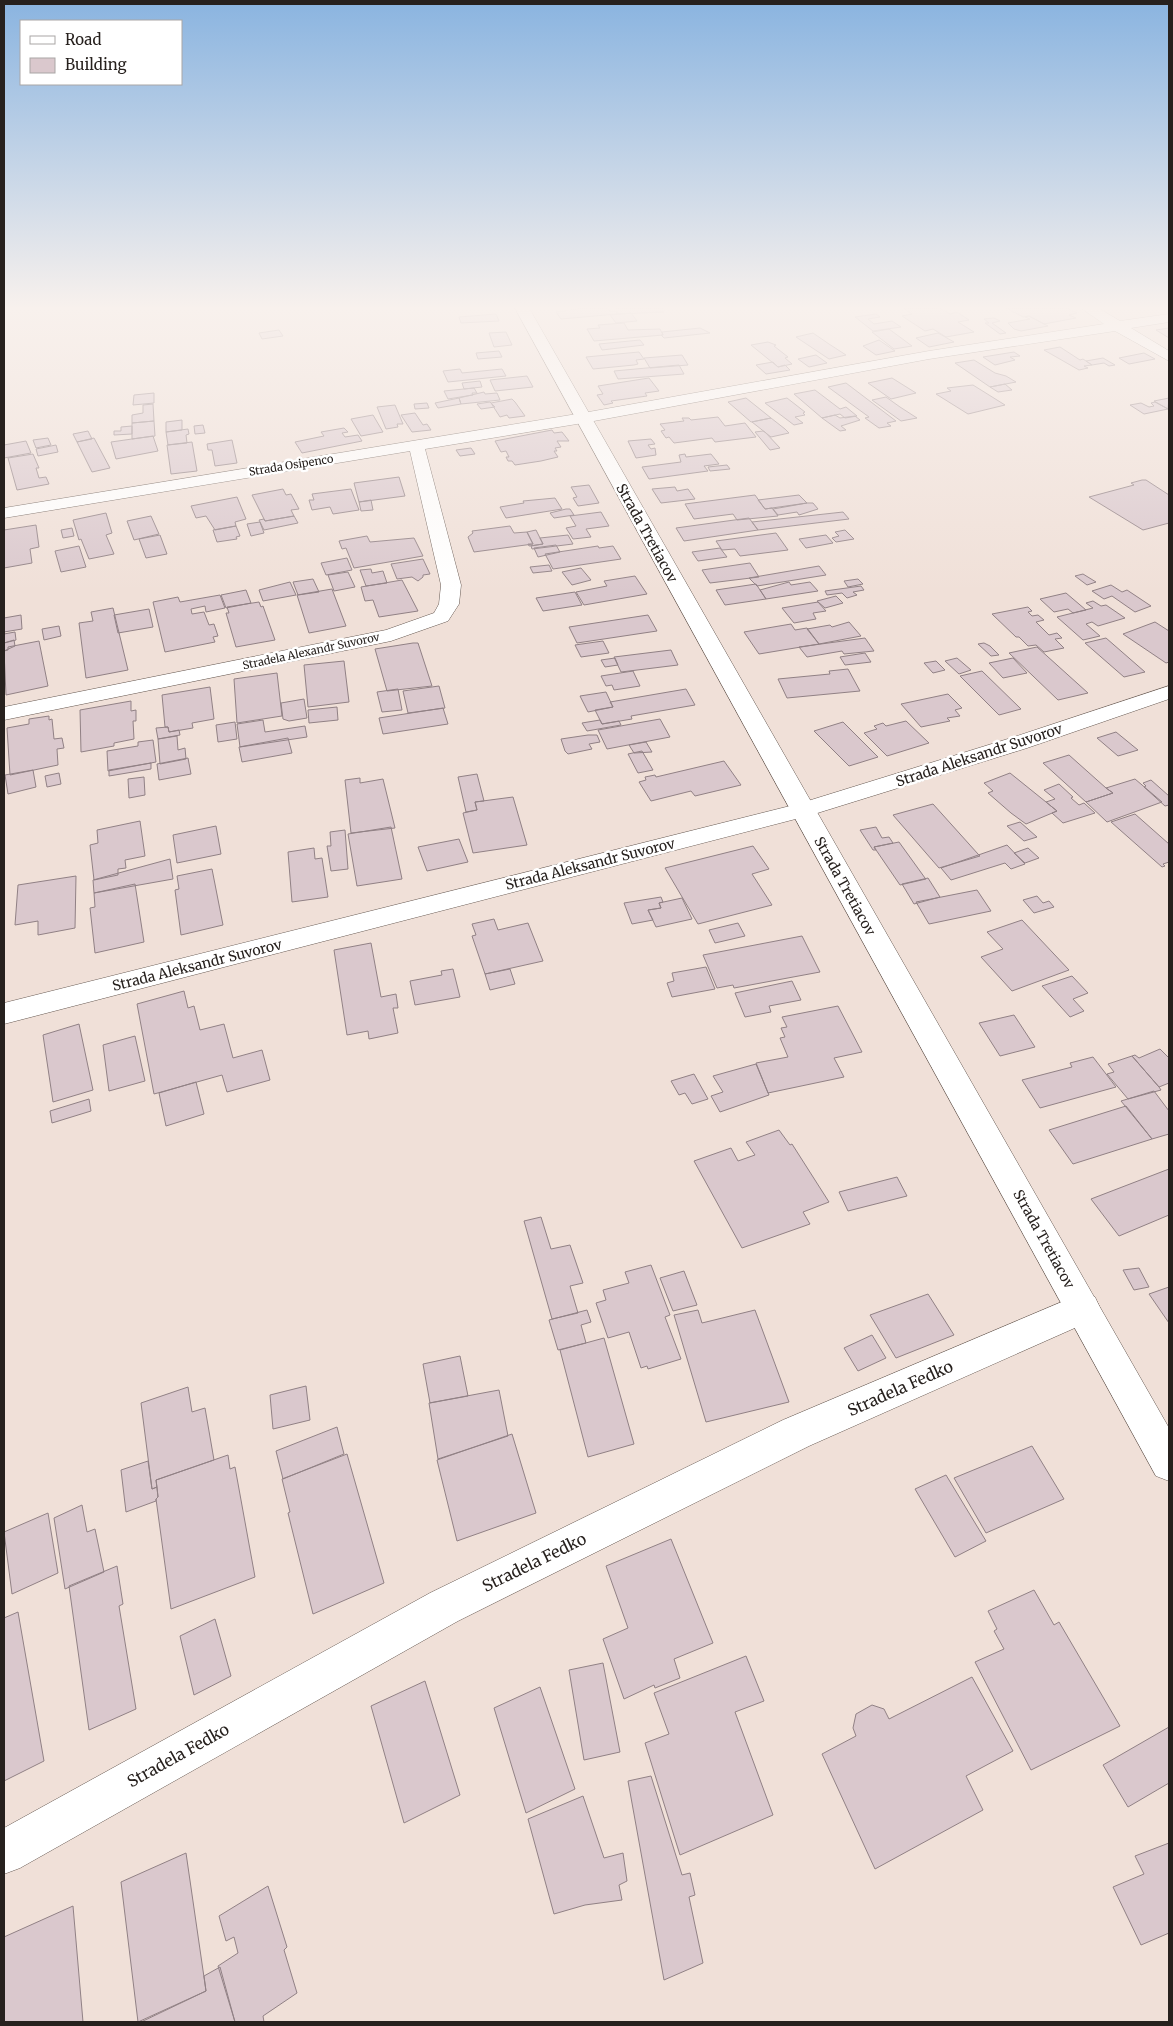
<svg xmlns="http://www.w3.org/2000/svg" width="1173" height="2026" viewBox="0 0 1173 2026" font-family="Merriweather,serif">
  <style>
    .building { fill: #dac8cd; stroke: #918185 }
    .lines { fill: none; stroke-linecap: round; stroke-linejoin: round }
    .minor-casing { stroke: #665952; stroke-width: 1 }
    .tertiary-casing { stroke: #665952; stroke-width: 1 }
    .minor { fill: #fff; fill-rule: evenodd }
    .tertiary { fill: #fff; fill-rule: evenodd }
    .labels { text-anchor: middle; stroke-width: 5; stroke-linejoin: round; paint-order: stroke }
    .far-street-label { font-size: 11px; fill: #27211e; stroke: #fff }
    .street-label { font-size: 14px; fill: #27211e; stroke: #fff }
    .near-street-label { font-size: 16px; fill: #27211e; stroke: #fff }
  </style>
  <rect width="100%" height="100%" fill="#f0e0d8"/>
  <!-- building -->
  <path class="building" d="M584 308H607L610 311H617V314L561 319 556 312Z
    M616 308H662L664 312 617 314Z
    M903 308H940L950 314 957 312 969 320 958 322 974 332 946 337 933 329 925 331 902 316 912 314Z
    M1006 308H1067L1077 313 1069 315 1076 318 1044 324 1029 316 1023 317Z
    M631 313 637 321 616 323 610 315Z
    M496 314 499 321 461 323 459 317Z
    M876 314 880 317 868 319 874 324 892 321 901 327 873 331 855 317Z
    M1029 316 1048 326 1021 331 1014 329 1008 323 1030 319 1025 317Z
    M994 318 1000 321 992 323 1006 333 1000 334 985 323H989L984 319Z
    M624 323 628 330 660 329 663 335 594 341 587 329 600 328 598 325Z
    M700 328 710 333 664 338 661 335H663L662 332Z
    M1169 328V338L1156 330Z
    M889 329 912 346 894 349 872 332Z
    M279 330 283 336 262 339 259 333Z
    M506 332 512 345 494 347 489 333Z
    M813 333 829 344 846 355 829 359 796 337Z
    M938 333 954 342 929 347 916 338Z
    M640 340 644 345 602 350 599 344Z
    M879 340 895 351 876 355 863 346Z
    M768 342 776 345 774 346 788 357 785 358 792 364 778 367 751 345Z
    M1060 347 1080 360 1083 359 1092 365 1084 366 1088 368 1079 370 1044 350Z
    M499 351 502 357 478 359 476 353Z
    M639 352 644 359 636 360 638 364 634 365 593 369 586 357Z
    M1014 352 1020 356 1010 357 1015 360 995 365 983 357Z
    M1144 353 1155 359 1129 364 1119 358Z
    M682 355 688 365 650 368 644 358Z
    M816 355 827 363 809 367 798 359Z
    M1103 358 1115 365 1109 366 1104 363 1092 365 1086 361Z
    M974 360 995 373 1006 376 1016 382 990 387 955 363Z
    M773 362 778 367 785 365 790 370 766 374 756 365Z
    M679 365 684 374 618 379 614 371Z
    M460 369 462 373 502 369 506 376 448 382 443 371Z
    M527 376 533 387 495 391 490 380Z
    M649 378 659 391 645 393 647 396 611 401 613 403 604 405 597 395 603 394 598 386Z
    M892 378 916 393 891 399 868 383Z
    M480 381 482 387 464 389 462 383Z
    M846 383 896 421 887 423 891 426 879 428 865 418 869 417 828 387Z
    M1005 384 1012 390 998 392 990 387Z
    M973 385 1005 405 968 414 936 394 951 391 947 388Z
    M474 388 477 393H472L473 395 448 399 444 391Z
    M815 390 840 409 846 407 857 416 845 418 840 414 822 418 794 394Z
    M484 392 485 394 497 393 500 400 461 404 459 398Z
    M154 393V403L133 405 134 395Z
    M886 397 900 407 917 418 901 421 872 400Z
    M459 398 461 404 438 408 435 403Z
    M746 398 771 418 751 422 728 402Z
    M787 398 805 412 803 413 805 415 795 417 803 423 794 425 765 403Z
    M1169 398 1168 409 1154 401Z
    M512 399 515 402 525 416 509 418 507 415 500 417 491 403Z
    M490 402 495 407 481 409 477 404Z
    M1155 402 1168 409 1144 414 1130 405 1141 403 1149 407 1154 406 1151 403Z
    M427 403 429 408 415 409 414 404Z
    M153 404 154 421 132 423V415L143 413V405Z
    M395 405 403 424H397L398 427 386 429 377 407Z
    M415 413 423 425 427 424 431 430 412 432 401 415Z
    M373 415 383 432 361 436 351 419Z
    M835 415 840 418 855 416 860 420 841 426 846 430 840 431 822 418Z
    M718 417 725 426 745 423 756 437 715 442 712 438 674 443 669 437 666 438 661 431 665 430 660 424 684 421 682 418H689L691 420Z
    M771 418 785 429 789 433 771 437 752 422Z
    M182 420V430L166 432V422Z
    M154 421 155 436 132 439V423Z
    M203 425 205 433 195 434 194 426Z
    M132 426V434L114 435V431H121V427Z
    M344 428 348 432 342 433 345 437 358 435 362 441 302 453 295 442 324 436 321 432Z
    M188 429 189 434 186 435 187 443 168 445 166 432Z
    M552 430 554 433 562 432 569 441H557L561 447 555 448 557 451H554L558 457 541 461 515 465 512 461H508L506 457H509L506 451 501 452 495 441Z
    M88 431 92 439 77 442 73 434Z
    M763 431 765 432 780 448 770 450 755 432Z
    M153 436 158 451 116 459 111 442Z
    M48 438 51 445 36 448 33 440Z
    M94 438 110 468 92 472 77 442Z
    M651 439 655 444 648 445 651 449 655 448 656 455 636 458 628 441Z
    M232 440 237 463 215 466 212 450H208L207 444Z
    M26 441 31 453 4 458V445Z
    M192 442 197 471 171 474 167 445Z
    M56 445 58 452 38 456 36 449Z
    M471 448 475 454 460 456 456 450Z
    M33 454 39 468H36L39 478 46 477 49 484 17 490 8 458Z
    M685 454 686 457 711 454 719 464 704 466 708 471 649 479 642 467 681 462 679 455Z
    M727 465 730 469 710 471 708 467Z
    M399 477 405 496 359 502 354 483Z
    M1142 480H1146L1169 495V523L1143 530 1089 497 1134 485 1131 483Z
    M589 485 599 503 578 506 573 498 577 497 571 487Z
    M675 487 677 491 688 489 695 499 661 503 652 489Z
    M283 489 286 495 291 494 299 509 291 510 294 516 265 521 252 495Z
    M351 489 359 510 333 514 330 507 312 510 309 500H314L312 494Z
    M755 495 765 509 772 508 778 516 737 520 733 514 694 519 685 504Z
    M799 495 807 503 765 509 758 500Z
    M237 497 246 519 235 522 236 526 215 530 206 516 196 518 191 506Z
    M555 498 562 509 506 518 500 507 524 503 523 501Z
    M371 500 373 510 361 511 359 502Z
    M807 503H813L818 509 799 515 797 512 778 515 773 509Z
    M566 509H570L574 515 554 518 550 513Z
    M601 512 609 526 586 529 591 537 573 539 566 528 576 526 570 516Z
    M843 512 849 519 758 530 752 522Z
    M106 513 112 533 106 535 114 554 89 559 81 539 79 540 73 520Z
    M151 516 159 534 134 540 127 521Z
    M294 516 298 523 264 530 259 520 264 519 265 521Z
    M749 518 758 530 684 541 676 528Z
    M260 522 264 533 251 536 247 524Z
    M36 525 39 547 30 549 32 563 4 568V530Z
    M236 526 240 536 236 537 237 539 217 542 213 530Z
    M510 526 514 533 527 532 533 544 474 552 468 537 473 533 472 531Z
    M72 528 74 536 63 538 61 530Z
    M536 530 543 544 529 546 528 544H533L527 532Z
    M845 530 854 539 836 542 832 538 839 536 835 532Z
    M776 533 788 550 740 556 735 549 722 550 716 541Z
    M160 535 167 554 146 558 139 539Z
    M568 535 573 544 532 549 531 546 543 544 540 538Z
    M826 535 833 543 806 548 799 539Z
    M367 536 370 542 414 538 423 556 354 568 346 548 342 549 339 541Z
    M556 545 560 552 538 557 534 548Z
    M79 546 86 567 61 572 55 551Z
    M598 546 599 548 613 546 621 559 553 569 545 554Z
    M720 548 727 557 698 561 692 552Z
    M347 558 352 570 326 575 321 563Z
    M423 559 430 574 423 575V577L418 581 412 577 397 579 391 564Z
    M750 563 759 577 710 583 702 570Z
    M549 565 552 571 533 573 530 567Z
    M819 566 826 575 757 586 749 578Z
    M581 568 591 580 572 585 562 572Z
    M371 569 372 573 383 571 387 583 366 586 360 570Z
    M348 572 355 587 334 591 328 575Z
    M1083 574 1096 582 1087 585 1075 576Z
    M635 576 647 594 584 605 576 592 607 586 604 581Z
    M313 579 319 592 298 595 293 582Z
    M858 579 863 584 848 587 844 581Z
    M402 580 418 611 379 617 373 600 365 601 361 587Z
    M290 582 296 595 263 601 259 590Z
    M789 582 791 585 810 582 818 591 766 599 760 590Z
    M756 584 766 599 725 605 716 590Z
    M1111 585 1122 592 1127 590 1151 606 1135 612 1112 596 1104 599 1092 591Z
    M861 586 864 590 853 592 857 595 847 598 842 593 827 595 825 591Z
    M332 589 346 626 309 633 297 595Z
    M246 590 251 603 226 608 221 595Z
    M575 592 582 605 543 611 536 598Z
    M1066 593 1086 610 1073 613 1068 609 1054 612 1040 599Z
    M220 595 225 608 206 612 205 606 191 609 192 614 204 612 209 625 214 624 218 636 213 637 215 642 165 652 153 602 178 597 180 602Z
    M836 596 843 603 825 608 817 601Z
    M1093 601 1101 606 1106 605 1125 618 1098 626 1092 622 1086 624 1100 636 1083 640 1057 617 1093 608 1086 603Z
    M259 602 261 607 263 606 275 640 236 647 226 613H229L227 607Z
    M818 602 826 611 813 613 816 619 794 623 782 608Z
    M1028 607 1032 611 1028 612 1032 616 1038 615 1044 620 1036 622 1049 635 1057 633 1062 638 1055 639 1064 648 1044 652 1036 645 1028 646 1019 637H1016L992 614Z
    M113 608 128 670 86 678 79 623 93 621 91 612Z
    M149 609 153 627 118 633 114 615Z
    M21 615 22 629 4 632V618Z
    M648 615 657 631 577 643 569 627Z
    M849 622 861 636 819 644 807 629 830 625 832 627Z
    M1155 622 1169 631V662L1166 663 1123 634Z
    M791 624 795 630 807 628 819 644 759 654 744 632Z
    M59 626 61 636 44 640 42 629Z
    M15 632 16 640 4 643V634Z
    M865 638 874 651 844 654 842 651 807 657 799 647Z
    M1106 638 1145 672 1124 677 1085 643Z
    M14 640 15 646 4 651V643Z
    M39 641 48 686 6 695 4 651 8 650V647Z
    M603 641 609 653 581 657 575 645Z
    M413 643H418L432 686 387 691 375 649Z
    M984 643 990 646 999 655 991 656 978 644Z
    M1037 647 1088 693 1058 700 1009 653Z
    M671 650 678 665 621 672 614 657Z
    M865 653 871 662 845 665 840 657Z
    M615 658 618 665 605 667 601 660Z
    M957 658 971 670 959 674 945 661Z
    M1013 658 1027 673 1003 678 989 663Z
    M344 661 349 702 308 707 304 665Z
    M936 661 945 670 933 673 924 663Z
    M848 669 860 691 787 698 778 679 830 674 829 671Z
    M633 671 640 686 614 690 612 685 606 686 601 676Z
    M982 671 1021 709 999 715 960 676Z
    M277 673 282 716 237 723 234 679Z
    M439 686 445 708 408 713 403 691Z
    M210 687 214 719 192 723 193 728 169 732 168 727H165L162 695Z
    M398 689 402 710 382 712 377 692Z
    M686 689 695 705 631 716 632 719 602 724 595 710 613 707 610 702Z
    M606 692 613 707 588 712 580 696Z
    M948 694 962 708 955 710 960 716 947 718 950 721 921 727 901 704Z
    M304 699 307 718 289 721 283 719 281 703Z
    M131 701V711L136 710V721H133L134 739 114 743V746L81 752 80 710Z
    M337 707 338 720 309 723 308 710Z
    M443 708 448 724 383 734 379 718Z
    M49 716V720L52 719 54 739 62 738 64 748 57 749 58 765 10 775 7 728 29 724V719Z
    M660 719 670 737 607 749 598 730Z
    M263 720 265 732 305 726 307 737 240 747 237 724Z
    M600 720 602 724 619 721 621 725 587 731 582 723Z
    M906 721 929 743 887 756 864 733 877 729 874 726 883 723 886 726Z
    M235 722 237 739 218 742 216 725Z
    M843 722 878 757 849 766 814 731Z
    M168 727 169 732 179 730 180 735 158 739 156 728Z
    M1116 732 1138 750 1118 756 1097 738Z
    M588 735H597L600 742 589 744 592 749 568 754 565 751 561 739Z
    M177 736 178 750 185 748 186 759 160 764 158 739Z
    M288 738 292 753 242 762 239 747Z
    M153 740 156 762 108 771 107 751 138 746V742Z
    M646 742 652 752 634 753 629 745Z
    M642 751 653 770 638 773 628 754Z
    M1069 755 1106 788 1113 793 1086 802 1043 763Z
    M188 758 191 774 159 780 157 764Z
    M724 761 741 785 695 796 691 791 651 801 639 782 646 780 645 777 655 775 656 777Z
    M151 763V769L109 776V770Z
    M33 770 36 787 8 794 5 775Z
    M59 773 61 784 47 787 45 776Z
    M1010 773 1046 802 1057 811 1026 824 1011 813 988 793 993 791 984 783Z
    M477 774 484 801 475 802 477 810 466 812 458 777Z
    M144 777 145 795 129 798 128 779Z
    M360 778V783L383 779 395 828 351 833 345 780Z
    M1135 779 1162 802 1107 822 1086 802 1113 793 1106 788Z
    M1151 780 1169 796V805L1165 806 1144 787 1146 786 1143 783Z
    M1059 784 1073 797 1071 798 1079 805 1084 803 1095 813 1063 823 1052 813 1057 811 1046 802 1055 799 1044 790Z
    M513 797 527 845 473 853 463 813 477 810 475 802Z
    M933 804 978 854 980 856 939 868 893 815Z
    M1135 814 1169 844V862L1163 864 1165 866 1162 867 1111 822Z
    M140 821 145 856 125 860 126 868 118 869V875L94 880 90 845 98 843 97 830Z
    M1020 822 1037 837 1024 841 1007 826Z
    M216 826 221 854 177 863 173 835Z
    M391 827 402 879 357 886 348 834Z
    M876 827 882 838 889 837 893 843 874 847 876 850H873L860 830Z
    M345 830 348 869 331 871 327 846H331L330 832Z
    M459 839 468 862 427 871 418 847Z
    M899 842 925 878 926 879 900 885 874 847Z
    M1007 845 1025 864 1011 869 1005 863 951 880 941 868Z
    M753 846 769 869 752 874 772 905 698 924 665 868Z
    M314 848 315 859 322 858 328 897 292 902 288 852Z
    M1028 848 1039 858 1025 863 1014 853Z
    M170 859 173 879 94 893 93 880Z
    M212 869 223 925 181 935 175 890 179 889 177 876Z
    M76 876 75 928 38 935V921L15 925 18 885Z
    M928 878 940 897 914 904 902 884Z
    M135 884 144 942 95 953 90 908 95 907 94 893Z
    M977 890 991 911 929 924 916 902Z
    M1037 896 1043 903 1049 901 1054 907 1034 913 1023 900Z
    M661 897 663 902 659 903 661 908 648 910 653 920 632 924 624 903Z
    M682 898 692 919 656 927 648 910 661 908 659 903Z
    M494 919 498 930 528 923 543 961 485 974 472 936 476 935 472 924Z
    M1022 920 1069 970 1012 991 981 957 1003 949 987 932Z
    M738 923 745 936 715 943 709 930Z
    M802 936 820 972 734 988 733 985 717 988 703 955Z
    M371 943 381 997 396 994 398 1008H393L398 1033 369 1039 368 1031 347 1035 334 950Z
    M706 967 715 989 672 997 667 983 674 981 672 973Z
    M453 969 460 997 415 1005 410 981 442 975 441 971Z
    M510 969 515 984 490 990 485 974Z
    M1072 976 1088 993 1073 999 1084 1011 1070 1017 1042 986Z
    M792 981 801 1000 769 1006 771 1012 745 1017 735 993Z
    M184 991 188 1008 194 1006 200 1030 224 1024 233 1058 262 1050 270 1080 227 1092 222 1075 154 1094 137 1004Z
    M838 1006 862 1052 834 1058 844 1077 768 1093 756 1063 788 1057 780 1038 785 1037 781 1028 787 1027 782 1017Z
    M1014 1015 1035 1047 1000 1056 979 1023Z
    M79 1024 93 1090 53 1102 43 1035Z
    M135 1036 145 1081 109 1091 103 1045Z
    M1160 1049 1169 1058V1083L1159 1087 1132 1056 1135 1055 1139 1058Z
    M1132 1056 1159 1087 1161 1090 1128 1099 1107 1074 1114 1072 1108 1064Z
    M1093 1057 1116 1087 1040 1108 1022 1080 1072 1067 1070 1063Z
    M756 1064 769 1095 720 1112 711 1096 723 1092 713 1076Z
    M694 1074 708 1099 692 1104 685 1093 679 1095 671 1081Z
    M196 1082 204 1114 166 1126 159 1093Z
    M1154 1091 1169 1111V1134L1152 1139 1121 1101Z
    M89 1099 91 1111 52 1123 50 1111Z
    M1126 1106 1152 1139 1073 1164 1049 1130Z
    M779 1130 790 1145 792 1144 829 1202 803 1212 810 1224 742 1248 694 1161 731 1148 738 1161 755 1155 746 1142Z
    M1169 1169V1215L1119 1236 1091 1199Z
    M897 1177 907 1196 848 1211 839 1192Z
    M541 1217 551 1249 570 1245 583 1283 570 1286 578 1313 552 1319 524 1221Z
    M651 1265 670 1315 665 1317 681 1359 648 1369 647 1366 641 1368 629 1332 608 1338 596 1303 606 1300 603 1290 629 1283 625 1272Z
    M1139 1268 1149 1287 1134 1290 1123 1270Z
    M684 1271 697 1305 673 1311 660 1278Z
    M1169 1287V1323L1149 1294Z
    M928 1294 954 1335 896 1358 870 1315Z
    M587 1310 591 1322 581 1325 586 1343 558 1350 549 1320Z
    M698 1310 702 1323 755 1310 789 1402 706 1422 674 1315Z
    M872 1335 886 1358 858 1371 844 1348Z
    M604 1338 634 1444 588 1457 560 1350Z
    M460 1356 468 1396 430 1403 423 1364Z
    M306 1386 310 1420 273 1429 270 1395Z
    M188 1387 192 1412 205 1408 214 1460 156 1480 157 1487 152 1489 141 1403Z
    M499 1390 508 1436 438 1459 429 1403Z
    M337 1427 344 1454 283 1479 276 1451Z
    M512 1434 536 1513 457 1541 437 1460Z
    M1032 1446 1064 1499 986 1533 954 1478Z
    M347 1454 384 1583 313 1614 288 1513 290 1512 282 1479Z
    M228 1455 230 1469 235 1467 255 1577 171 1609 156 1499 158 1497 156 1480Z
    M148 1461 152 1489 157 1487 158 1497 156 1499V1501L126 1512 121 1470Z
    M946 1475 986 1541 955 1557 915 1489Z
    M82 1505 87 1532 95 1529 104 1572 65 1589 54 1518Z
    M48 1513 58 1573 12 1594 4 1532Z
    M671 1539 713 1643 674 1659 680 1678 655 1688 654 1685 624 1699 603 1639 628 1628 606 1566Z
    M117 1566 123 1604 119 1606 136 1709 89 1730 69 1586Z
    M1034 1590 1054 1625 1059 1622 1120 1726 1031 1770 975 1662 1004 1649 994 1631 997 1629 988 1611Z
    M18 1612 44 1761 4 1781V1618Z
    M215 1619 231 1676 194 1695 180 1636Z
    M746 1656 764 1701 735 1712 773 1815 680 1855 645 1743 669 1734 654 1693Z
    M603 1663 620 1752 584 1760 569 1670Z
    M972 1677 1013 1751 966 1776 983 1810 875 1869 822 1754 856 1736 853 1728 856 1714 872 1705 884 1709 889 1719Z
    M425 1681 460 1795 404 1823 371 1706Z
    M540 1687 575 1789 526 1813 494 1708Z
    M1169 1727V1783L1128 1807 1103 1765Z
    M651 1776 682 1875 690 1873 695 1895 689 1897 703 1963 664 1980 628 1781Z
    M583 1796 604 1858 623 1853 627 1881 619 1885 622 1900 585 1905 554 1914 528 1819Z
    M1169 1843V1933L1141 1945 1113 1887 1144 1874 1135 1856Z
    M186 1853 206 1991 138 2022 121 1882Z
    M268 1886 287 1947 284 1950 297 1993 263 2016 264 2022H235L218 1966 238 1953 234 1937 226 1941 219 1916Z
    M73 1906 83 2022H4V1937Z
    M220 1967 235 2022H141L206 1991 204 1976Z"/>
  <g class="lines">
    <!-- minor casing -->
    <g class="minor-casing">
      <path id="minor" d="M1081 308H1098L1120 321 1169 314V322L1131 328 1169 351V361L1115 331 929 359 583 423 425 449 461 585 459 604 448 621 391 641 4 720V707L386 630 434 613 439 604 441 585 410 451 4 518V508L583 413 929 351 1104 324Z
        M1169 686V699L1027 748 811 815 4 1024V1003L798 804 1011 738Z
        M1083 1293 1095 1297 1100 1308 1095 1319 809 1446 458 1621 20 1868 4 1874V1828L430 1593 783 1420Z"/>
    </g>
    <!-- tertiary casing -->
    <g class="tertiary-casing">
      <path id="tertiary" d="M515 308H529L1169 1428V1481L1156 1476Z"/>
    </g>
    <!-- minor -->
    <use href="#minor" class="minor"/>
    <!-- tertiary -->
    <use href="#tertiary" class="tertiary"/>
  </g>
  <!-- sky -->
  <linearGradient id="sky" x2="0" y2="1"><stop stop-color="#8ab4e0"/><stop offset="0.52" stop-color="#f8f1ed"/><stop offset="1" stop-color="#f8f1ed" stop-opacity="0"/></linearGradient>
  <rect width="1173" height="592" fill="url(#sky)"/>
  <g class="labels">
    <!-- far-street labels -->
    <g class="far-street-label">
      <text transform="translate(291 465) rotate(-9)" y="4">Strada Osipenco</text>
      <text transform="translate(311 651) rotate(-12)" y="4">Stradela Alexandr Suvorov</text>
    </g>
    <!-- street labels -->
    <g class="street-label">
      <text transform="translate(647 533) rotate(61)" y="5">Strada Tretiacov</text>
      <text transform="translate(979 755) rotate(-18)" y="5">Strada Aleksandr Suvorov</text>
      <text transform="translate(590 864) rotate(-14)" y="5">Strada Aleksandr Suvorov</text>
      <text transform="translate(845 886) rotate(61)" y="5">Strada Tretiacov</text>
      <text transform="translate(197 965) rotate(-14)" y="5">Strada Aleksandr Suvorov</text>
      <text transform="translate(1044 1239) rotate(61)" y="5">Strada Tretiacov</text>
    </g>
    <!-- near-street labels -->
    <g class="near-street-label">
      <text transform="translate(900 1388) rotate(-24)" y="6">Stradela Fedko</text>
      <text transform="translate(534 1562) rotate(-26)" y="6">Stradela Fedko</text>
      <text transform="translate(178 1755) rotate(-29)" y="6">Stradela Fedko</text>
    </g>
  </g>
  <!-- border -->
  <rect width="1173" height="2026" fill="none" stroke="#27211e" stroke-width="10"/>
  <!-- legend -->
  <rect x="20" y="20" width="162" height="65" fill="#ffffff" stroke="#a9a6a5"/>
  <rect x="30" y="36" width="25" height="8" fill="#ffffff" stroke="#a9a6a5"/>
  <text x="65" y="45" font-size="15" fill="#27211e">Road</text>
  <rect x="30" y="58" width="25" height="15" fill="#dac8cd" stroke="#a9a6a5"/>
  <text x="65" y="70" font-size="15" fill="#27211e">Building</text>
</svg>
